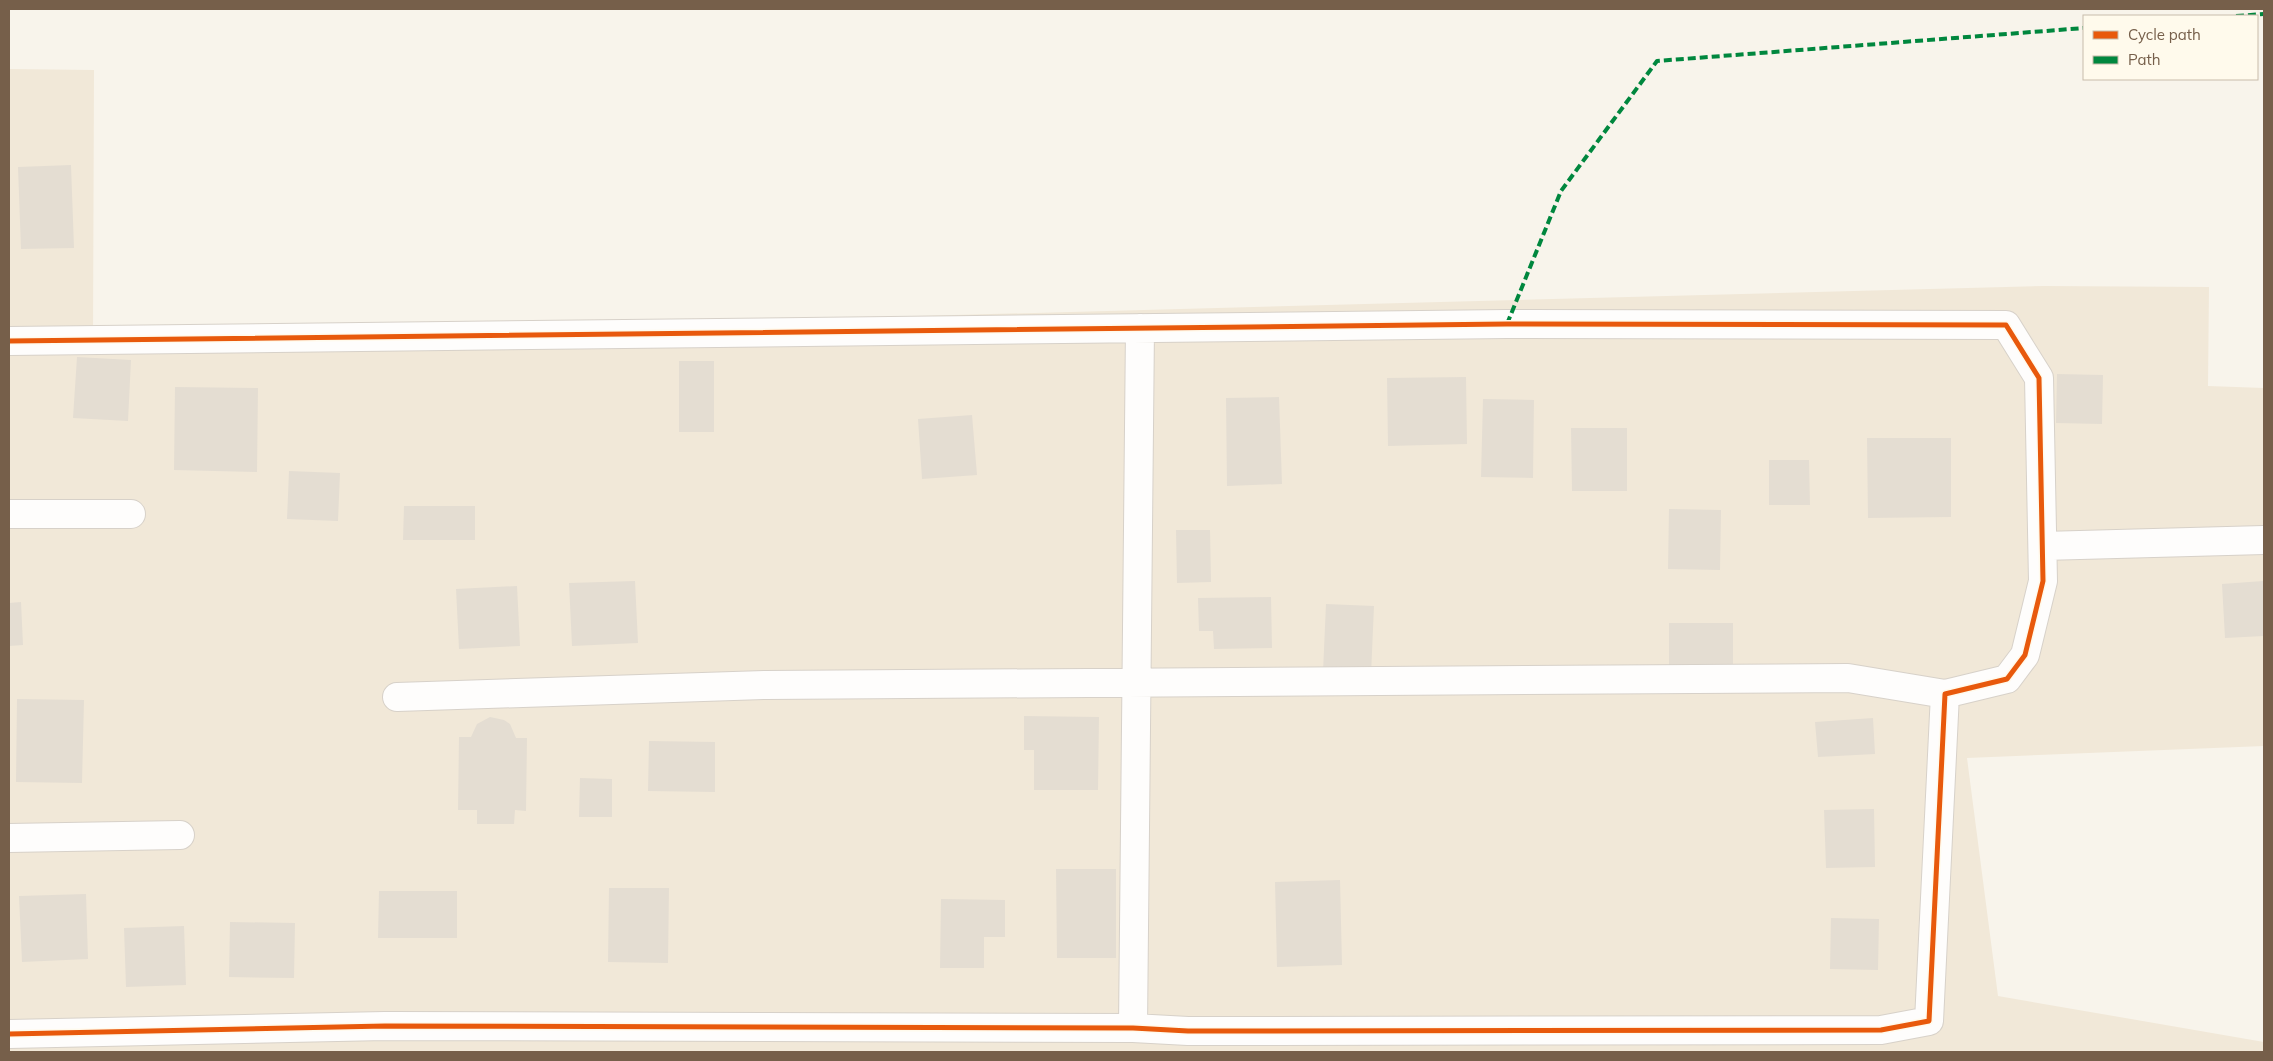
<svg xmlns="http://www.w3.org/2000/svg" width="2273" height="1061" viewBox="0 0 2273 1061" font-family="Mulish,sans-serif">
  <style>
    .residential { fill: #f1e8d8 }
    .building { fill: #e4ddd2 }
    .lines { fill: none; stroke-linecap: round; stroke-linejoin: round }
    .minor-casing { stroke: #d7d1c9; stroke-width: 30 }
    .minor { stroke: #fefdfc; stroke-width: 28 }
    .quiet { stroke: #00873e; stroke-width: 4; stroke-dasharray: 8 4; stroke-linecap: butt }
    .cycleway-casing { stroke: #fffaec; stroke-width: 8 }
    .cycleway { stroke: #e8590c; stroke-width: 5 }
  </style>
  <rect width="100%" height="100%" fill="#f8f4eb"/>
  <!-- residential -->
  <path class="residential" d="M9 69 94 70 93 338 2043 286 2209 287 2208 386 2264 388V746L1967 758 1998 996 2264 1042V1052H9Z"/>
  <!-- building -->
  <path class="building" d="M71 165 74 248 21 249 18 167Z
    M77 357 131 360 128 421 73 418Z
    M679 361H714V432H679Z
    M2057 374 2103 375 2102 424 2056 423Z
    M1466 377 1467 444 1388 446 1387 378Z
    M175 387 258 388 257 472 174 470Z
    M1279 397 1282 484 1227 486 1226 398Z
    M1483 399 1534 400 1533 478 1481 477Z
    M972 415 977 475 922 479 918 419Z
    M1571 428H1627V491H1572Z
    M1867 438H1951V517L1868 518Z
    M1769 460H1809L1810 505H1769Z
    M289 471 340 473 338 521 287 519Z
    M404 506H475V540H403Z
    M1669 509 1721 510 1720 570 1668 569Z
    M1176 530H1210L1211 582 1177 583Z
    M635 581 638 643 572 646 569 583Z
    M2263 581 2264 636 2225 638 2222 584Z
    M517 586 520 646 459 649 456 589Z
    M1271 597 1272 648 1214 649 1213 631H1199L1198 598Z
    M21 602 23 645 9 646V603Z
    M1326 604 1374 606 1371 675 1323 672Z
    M1669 623H1733V670H1669Z
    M17 699 84 700 82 783 16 782Z
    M1024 716 1099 717 1098 790H1034V750H1024Z
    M490 717 504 720 510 724 516 738H527L526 811 515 810 514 824H477V810H458L459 737H471L477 724Z
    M1873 718 1875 754 1818 757 1815 722Z
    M649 741 715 742V792L648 791Z
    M580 778 612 779V817H579Z
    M1874 809 1875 867 1826 868 1824 810Z
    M1056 869H1116V958H1057Z
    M1340 880 1342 965 1277 967 1275 882Z
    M609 888H669L668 963 608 962Z
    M379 891H457V938H378Z
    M86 894 88 959 22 962 19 896Z
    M941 899 1005 900V937H984V968H940Z
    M1831 918 1879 919 1878 970 1830 969Z
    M230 922 295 923 294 978 229 977Z
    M184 926 186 985 126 987 124 928Z"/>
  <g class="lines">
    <!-- minor casing -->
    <g class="minor-casing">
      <path id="minor" d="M9 341 1507 324 2006 325 2039 378 2043 581 2025 655 2007 679 1945 694 1929 1021 1881 1030 1188 1031 1133 1028 385 1026 9 1034
        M9 514H131
        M2043 546 2264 540
        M397 697 765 685 1848 678 1945 694
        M9 838 180 835
        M1133 1028 1140 328"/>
    </g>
    <!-- minor -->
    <use href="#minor" class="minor"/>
    <!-- quiet -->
    <path class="quiet" d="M2236 16 2264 14
      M1507 324 1561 191 1657 61 2084 28"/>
    <!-- cycleway casing -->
    <g class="cycleway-casing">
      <path id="cycleway" d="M9 341 1507 324 2006 325 2039 378 2043 581 2025 655 2007 679 1945 694 1929 1021 1881 1030 1188 1031 1133 1028 385 1026 9 1034"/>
    </g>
    <!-- cycleway -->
    <use href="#cycleway" class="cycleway"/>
  </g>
  <!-- border -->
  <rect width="2273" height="1061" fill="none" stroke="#765f4a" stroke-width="20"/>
  <!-- legend -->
  <rect x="2083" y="15" width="175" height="65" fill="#fffaec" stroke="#c8bcab"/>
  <rect x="2093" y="31" width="25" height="8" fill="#e8590c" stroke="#c8bcab"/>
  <text x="2128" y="40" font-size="15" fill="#765f4a">Cycle path</text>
  <rect x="2093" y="56" width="25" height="8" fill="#00873e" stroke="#c8bcab"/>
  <text x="2128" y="65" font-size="15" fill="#765f4a">Path</text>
</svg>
